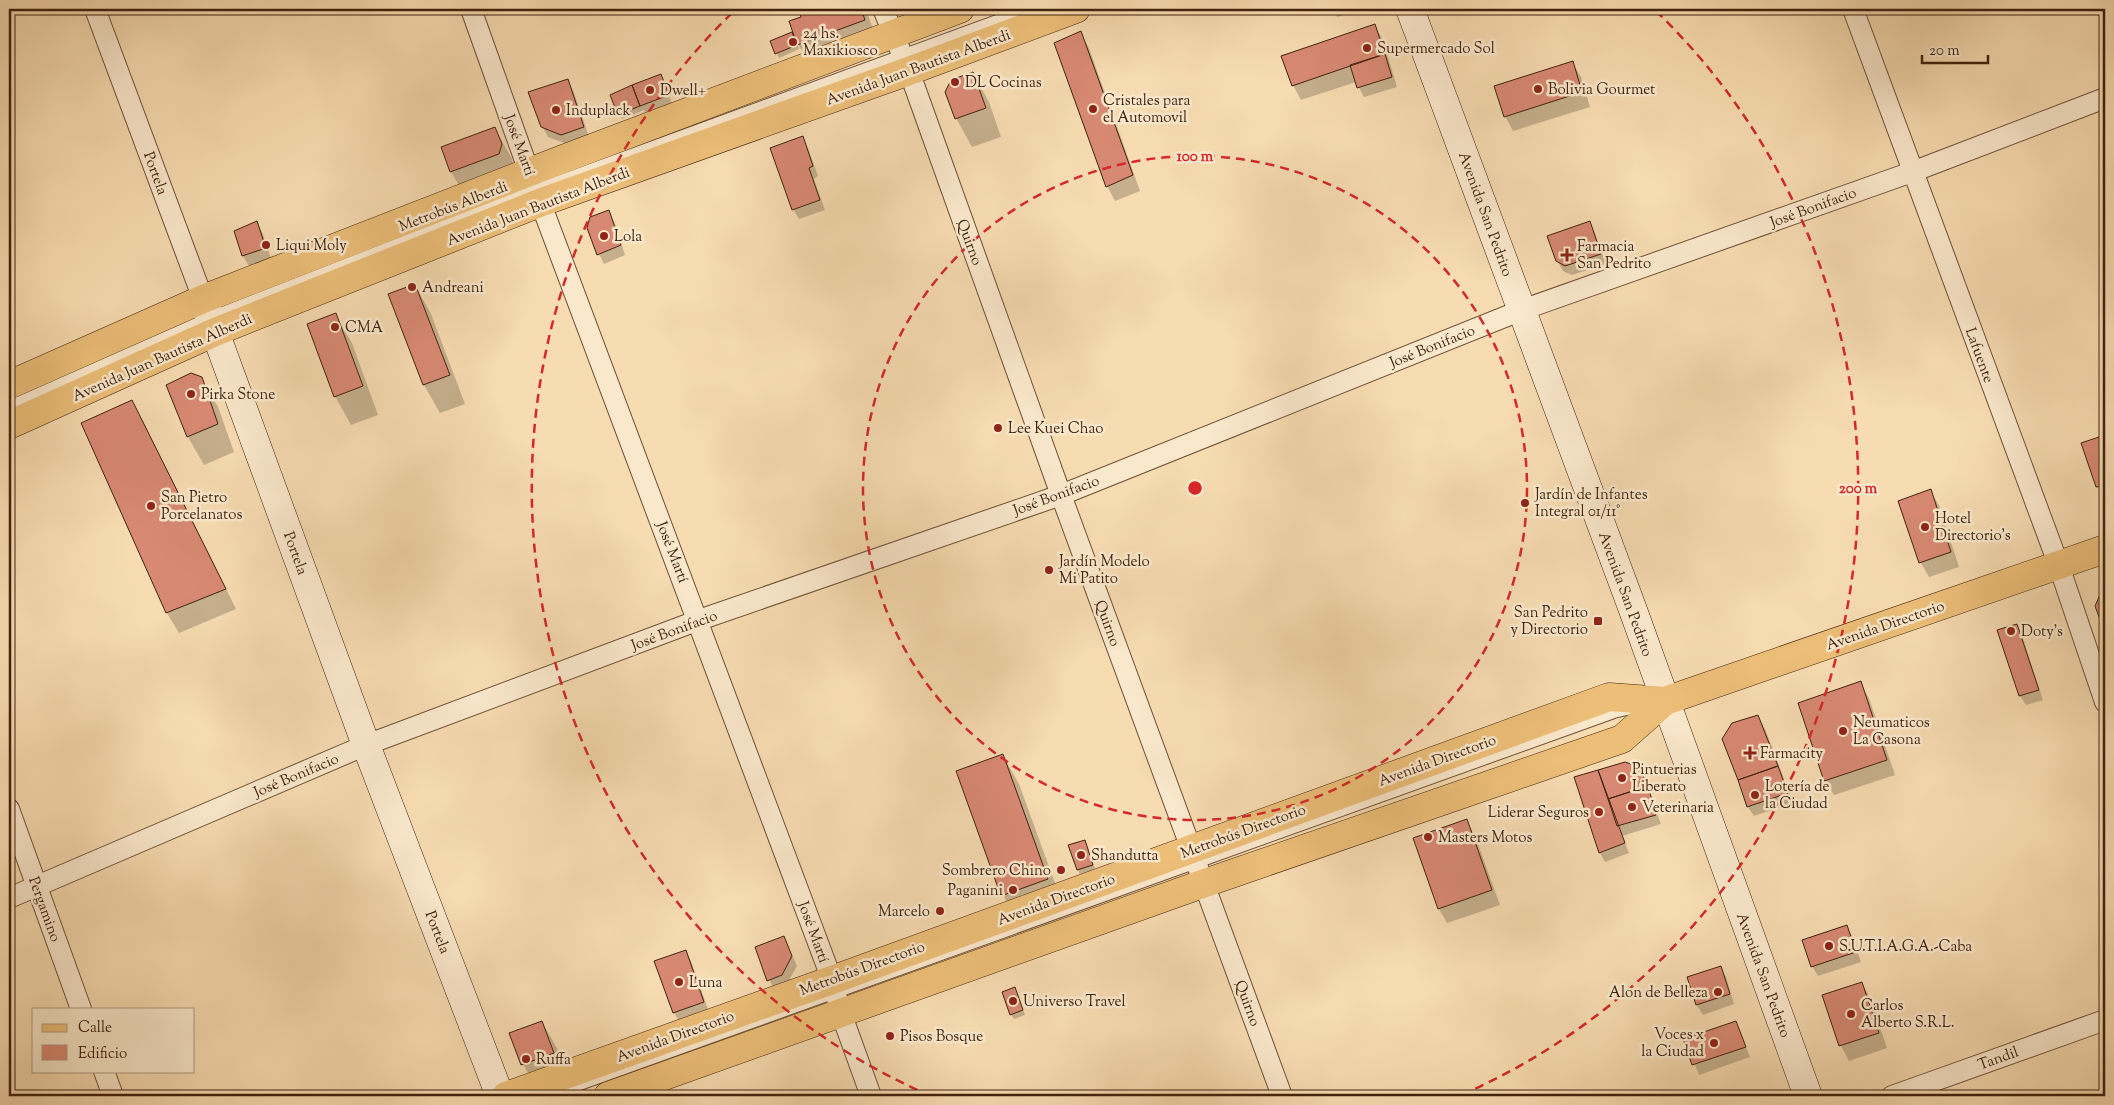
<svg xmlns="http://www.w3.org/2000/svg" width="2114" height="1105" viewBox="0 0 2114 1105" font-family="'Sorts Mill Goudy',serif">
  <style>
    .shadow { fill: #0003 }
    .building { fill: #d88973; stroke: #41220d }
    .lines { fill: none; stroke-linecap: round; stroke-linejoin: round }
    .lane-casing { stroke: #6e5036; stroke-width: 12 }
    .street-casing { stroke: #6e5036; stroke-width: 22 }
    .secondary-casing { stroke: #41220d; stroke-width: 29 }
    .primary-casing { stroke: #41220d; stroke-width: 29 }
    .lane { stroke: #fae8cc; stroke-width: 10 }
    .street { stroke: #fae8cc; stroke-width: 20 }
    .secondary { stroke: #fae8cc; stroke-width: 28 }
    .primary { stroke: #ecbe78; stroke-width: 28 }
    .ring { fill: none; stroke: #d62828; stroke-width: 2.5; stroke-dasharray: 9 6 }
    .poi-dot { fill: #8f2418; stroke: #fae8cc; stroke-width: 2 }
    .labels { text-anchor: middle; stroke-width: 5; stroke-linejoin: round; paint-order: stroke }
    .poi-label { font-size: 15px; fill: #41220d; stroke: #fae8cc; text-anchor: start }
    .street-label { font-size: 15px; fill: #41220d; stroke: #fae8cc }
    .centre { fill: #d62828; stroke: #fae8cc; stroke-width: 2.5 }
    .ring-label { font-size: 15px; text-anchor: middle; font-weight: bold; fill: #d62828; stroke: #fae8cc; stroke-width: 5; stroke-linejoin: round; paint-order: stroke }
  </style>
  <rect width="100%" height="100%" fill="#f7dbb1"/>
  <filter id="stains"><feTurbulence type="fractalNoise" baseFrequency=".004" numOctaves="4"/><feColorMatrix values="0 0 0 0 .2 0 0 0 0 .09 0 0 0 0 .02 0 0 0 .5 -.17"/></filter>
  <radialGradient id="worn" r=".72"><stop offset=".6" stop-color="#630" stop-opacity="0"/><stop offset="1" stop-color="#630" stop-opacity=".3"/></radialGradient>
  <!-- shadow -->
  <path class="shadow" d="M799 9H866L880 49 815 72 798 44 799 49 779 58 772 42 791 33 797 39 802 18Z
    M1332 9H1364L1337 17Z
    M1374 25 1383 40 1397 87 1364 97 1356 82 1301 100 1293 85Z
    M1081 33 1089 48 1140 191 1115 201 1107 186Z
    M1572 62 1581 77 1590 107 1513 131 1505 116Z
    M973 73 989 102 1001 137 972 147 956 118Z
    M660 75 673 105 647 115 644 110 622 119 611 95Z
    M567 81 573 90 589 137 567 144 548 137 542 126Z
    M494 128 511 157 517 174 468 200 451 172 442 148Z
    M802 138 808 148 818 176 814 179 825 210 799 219 793 209Z
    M608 212 614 221 625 255 604 264 599 254Z
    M257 223 262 232 271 258 249 266 243 256 235 231Z
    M1590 223 1595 233 1606 264 1572 275 1563 271 1557 260Z
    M415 285 431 314 465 404 440 413 424 385Z
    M335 315 352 343 378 415 351 425 335 396Z
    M201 378 218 407 234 452 204 465 188 437Z
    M143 421 236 609 179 633 167 613 83 423Z
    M2105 437V500L2097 486 2083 444Z
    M1930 491 1939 505 1959 567 1929 577 1921 563 1900 502Z
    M2016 625 2022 635 2043 700 2026 705 2020 696Z
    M1860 683 1869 698 1895 775 1834 795 1825 781 1799 704Z
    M1758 716 1766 731 1793 803 1754 816 1748 807 1739 779Z
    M1003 756 1019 784 1064 908 1019 924 1003 895Z
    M1639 768 1644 778 1661 824 1622 836 1629 853 1605 862 1600 853 1575 778Z
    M1466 821 1475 836 1500 905 1447 923 1439 909Z
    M1087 846 1095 869 1080 874 1078 870Z
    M1847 926 1852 936 1861 962 1818 976 1812 966Z
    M784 937 797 966 787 984 774 990 756 948Z
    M685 951 691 961 709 1012 680 1022 674 1013 656 962Z
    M1720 967 1726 977 1734 1004 1703 1015 1697 1005 1688 978Z
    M1862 983 1870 998 1887 1048 1849 1061 1841 1046 1824 996Z
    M1017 993 1025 1015 1014 1019 1011 1014Z
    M542 1022 558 1050 569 1081 539 1093 523 1064Z
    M1736 1022 1750 1057 1699 1075 1685 1040Z"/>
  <!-- building -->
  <path class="building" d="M798 9H861L865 20 797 45 789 21 801 17Z
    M1375 24 1385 54 1292 86 1281 56Z
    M1081 31 1133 175 1106 187 1054 43Z
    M792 32 797 45 775 54 770 41Z
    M1385 54 1392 77 1357 88 1350 65Z
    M1573 61 1582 92 1504 117 1494 86Z
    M973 72 986 108 955 119 945 92 951 80Z
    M661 74 669 95 640 106 632 85Z
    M568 79 584 127 561 135 541 127 528 92Z
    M632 85 640 106 618 115 610 95Z
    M495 127 502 144 499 154 450 172 441 147Z
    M803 136 813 166 809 168 820 200 792 210 770 148Z
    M609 210 621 245 597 255 587 228 590 217Z
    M257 221 266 248 242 256 234 231Z
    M1590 221 1601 254 1565 266 1556 261 1547 236Z
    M415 284 450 375 423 385 388 294Z
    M336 313 363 386 334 397 307 324Z
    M191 373 202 377 218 424 187 437 166 385Z
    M132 400 226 589 166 613 81 423Z
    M2105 435V486L2096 487 2081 443Z
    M1931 489 1951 552 1919 563 1898 501Z
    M2105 589V633L2095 606 2102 590Z
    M2017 624 2039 690 2019 696 1997 630Z
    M1861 681 1887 760 1824 781 1798 703Z
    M1758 715 1778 766 1738 780 1722 739 1732 723Z
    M1003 754 1048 879 1001 896 956 771Z
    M1625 762 1639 767 1648 786 1608 799 1598 770Z
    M1778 766 1788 793 1747 807 1738 780Z
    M1598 770 1625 843 1599 853 1574 777Z
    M1648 786 1656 815 1617 826 1608 799Z
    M1467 819 1492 890 1438 909 1413 838Z
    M1085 840 1093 865 1077 870 1068 845Z
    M1847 925 1856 952 1811 967 1802 940Z
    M784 936 792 956 782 975 767 981 755 947Z
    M686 950 704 1002 673 1013 654 961Z
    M1721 966 1730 994 1696 1005 1687 977Z
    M1862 982 1879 1033 1839 1046 1822 995Z
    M1015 987 1023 1010 1010 1015 1002 992Z
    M542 1021 554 1053 521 1065 509 1033Z
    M1736 1021 1746 1047 1692 1065 1683 1039Z"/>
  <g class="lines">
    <!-- lane casing -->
    <g class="lane-casing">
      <path id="lane" d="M9 406 210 317 536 189 1027 9
        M549 1096 1614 713 1631 709"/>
    </g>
    <!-- street casing -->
    <g class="street-casing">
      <path id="street" d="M95 9 203 299
        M471 9 529 172 832 980 841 1013 871 1096
        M883 9 909 71 1061 495 1282 1096
        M1853 9 2059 566 2105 702
        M9 809 81 1009
        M9 898 366 745 699 620 1061 495 1522 310 1912 172 2105 98
        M104 1071 113 1096
        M1892 1096 2105 1020"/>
    </g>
    <!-- secondary casing -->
    <g class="secondary-casing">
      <path id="secondary" d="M1410 9 1633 610 1808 1096
        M203 299 366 745 500 1096"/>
    </g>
    <!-- primary casing -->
    <g class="primary-casing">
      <path id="primary" d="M9 385 203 299 563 159 960 9
        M9 425 215 332 542 202 909 71 1076 9
        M506 1096 832 980 1609 697 1665 701 2105 549
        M608 1096 1205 883 1622 739 1665 701"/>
    </g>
    <!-- lane -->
    <use href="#lane" class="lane"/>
    <!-- street -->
    <use href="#street" class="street"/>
    <!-- secondary -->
    <use href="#secondary" class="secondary"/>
    <!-- primary -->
    <use href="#primary" class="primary"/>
  </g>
  <!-- distance rings -->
  <g class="ring">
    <circle cx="1195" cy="488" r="332"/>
    <path d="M931 1096A663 663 0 0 1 734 11M1656 11A663 663 0 0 1 1459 1096"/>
  </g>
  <!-- markers -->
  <g class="poi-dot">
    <circle cx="793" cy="42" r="5"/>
    <circle cx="1367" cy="48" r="5"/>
    <circle cx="955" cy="82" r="5"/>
    <circle cx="1538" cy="89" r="5"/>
    <circle cx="650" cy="90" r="5"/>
    <circle cx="1093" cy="109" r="5"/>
    <circle cx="556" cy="110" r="5"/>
    <circle cx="604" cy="236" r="5"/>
    <circle cx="266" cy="245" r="5"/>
    <path d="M1564.5 247.5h5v5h5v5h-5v5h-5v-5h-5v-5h5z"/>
    <circle cx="412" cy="287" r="5"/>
    <circle cx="335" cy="327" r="5"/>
    <circle cx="191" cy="394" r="5"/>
    <circle cx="998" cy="428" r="5"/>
    <circle cx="1525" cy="503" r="5"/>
    <circle cx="151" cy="506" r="5"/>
    <circle cx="1925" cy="527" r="5"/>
    <circle cx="1049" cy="570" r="5"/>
    <rect x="1593" y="616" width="10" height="10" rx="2.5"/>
    <circle cx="2011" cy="631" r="5"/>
    <circle cx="1843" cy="731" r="5"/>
    <path d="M1747.5 745.5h5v5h5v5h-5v5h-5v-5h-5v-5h5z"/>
    <circle cx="1622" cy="778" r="5"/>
    <circle cx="1755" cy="795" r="5"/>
    <circle cx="1632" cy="807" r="5"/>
    <circle cx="1599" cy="812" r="5"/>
    <circle cx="1428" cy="837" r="5"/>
    <circle cx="1081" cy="855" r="5"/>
    <circle cx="1061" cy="870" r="5"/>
    <circle cx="1013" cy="890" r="5"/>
    <circle cx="940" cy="911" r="5"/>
    <circle cx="1829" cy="946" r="5"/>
    <circle cx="679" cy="982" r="5"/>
    <circle cx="1718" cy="992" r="5"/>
    <circle cx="1013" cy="1001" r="5"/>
    <circle cx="1851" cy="1014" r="5"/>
    <circle cx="890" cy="1036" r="5"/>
    <circle cx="1714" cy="1043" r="5"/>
    <circle cx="526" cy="1059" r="5"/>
  </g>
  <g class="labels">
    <!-- poi labels -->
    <g class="poi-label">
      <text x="803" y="38">24 hs.<tspan x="803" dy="17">Maxikiosco</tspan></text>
      <text x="1377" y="53">Supermercado Sol</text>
      <text x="965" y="87">DL Cocinas</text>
      <text x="1548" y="94">Bolivia Gourmet</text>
      <text x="660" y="95">Dwell+</text>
      <text x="1103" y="105">Cristales para<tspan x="1103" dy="17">el Automovil</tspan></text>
      <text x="566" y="115">Induplack</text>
      <text x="614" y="241">Lola</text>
      <text x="276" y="250">Liqui Moly</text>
      <text x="1577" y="251">Farmacia<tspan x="1577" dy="17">San Pedrito</tspan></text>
      <text x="422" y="292">Andreani</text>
      <text x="345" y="332">CMA</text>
      <text x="201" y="399">Pirka Stone</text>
      <text x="1008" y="433">Lee Kuei Chao</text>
      <text x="1535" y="499">Jardín de Infantes<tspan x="1535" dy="17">Integral 01/11°</tspan></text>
      <text x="161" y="502">San Pietro<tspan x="161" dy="17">Porcelanatos</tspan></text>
      <text x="1935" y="523">Hotel<tspan x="1935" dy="17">Directorio's</tspan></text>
      <text x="1059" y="566">Jardín Modelo<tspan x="1059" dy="17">Mi Patito</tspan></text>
      <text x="1588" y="617" text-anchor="end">San Pedrito<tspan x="1588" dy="17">y Directorio</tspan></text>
      <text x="2021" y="636">Doty's</text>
      <text x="1853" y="727">Neumaticos<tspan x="1853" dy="17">La Casona</tspan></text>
      <text x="1760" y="758">Farmacity</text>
      <text x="1632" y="774">Pintuerias<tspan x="1632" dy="17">Liberato</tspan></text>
      <text x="1765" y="791">Lotería de<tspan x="1765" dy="17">la Ciudad</tspan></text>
      <text x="1642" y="812">Veterinaria</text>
      <text x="1589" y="817" text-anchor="end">Liderar Seguros</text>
      <text x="1438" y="842">Masters Motos</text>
      <text x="1091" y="860">Shandutta</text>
      <text x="1051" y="875" text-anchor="end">Sombrero Chino</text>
      <text x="1003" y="895" text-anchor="end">Paganini</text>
      <text x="930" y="916" text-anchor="end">Marcelo</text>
      <text x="1839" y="951">S.U.T.I.A.G.A.-Caba</text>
      <text x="689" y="987">Luna</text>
      <text x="1708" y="997" text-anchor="end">Alon de Belleza</text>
      <text x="1023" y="1006">Universo Travel</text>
      <text x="1861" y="1010">Carlos<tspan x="1861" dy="17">Alberto S.R.L.</tspan></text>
      <text x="1704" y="1039" text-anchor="end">Voces x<tspan x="1704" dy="17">la Ciudad</tspan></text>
      <text x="900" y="1041">Pisos Bosque</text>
      <text x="536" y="1064">Ruffa</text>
    </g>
    <!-- street labels -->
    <g class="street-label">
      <text transform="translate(918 67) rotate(-20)" y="5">Avenida Juan Bautista Alberdi</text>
      <text transform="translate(520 145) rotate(70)" y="5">José Martí</text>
      <text transform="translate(156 173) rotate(70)" y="5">Portela</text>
      <text transform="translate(453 206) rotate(-21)" y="5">Metrobús Alberdi</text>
      <text transform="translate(538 206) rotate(-21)" y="5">Avenida Juan Bautista Alberdi</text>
      <text transform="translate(1813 207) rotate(-20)" y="5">José Bonifacio</text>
      <text transform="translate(1486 214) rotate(70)" y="5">Avenida San Pedrito</text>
      <text transform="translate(970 242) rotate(70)" y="5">Quirno</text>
      <text transform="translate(1432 346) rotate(-22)" y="5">José Bonifacio</text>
      <text transform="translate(1980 355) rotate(70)" y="5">Lafuente</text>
      <text transform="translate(162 357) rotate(-24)" y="5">Avenida Juan Bautista Alberdi</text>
      <text transform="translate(1056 495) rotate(-20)" y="5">José Bonifacio</text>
      <text transform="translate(673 552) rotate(69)" y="5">José Martí</text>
      <text transform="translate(296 553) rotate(70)" y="5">Portela</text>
      <text transform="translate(1626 594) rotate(70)" y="5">Avenida San Pedrito</text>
      <text transform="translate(1108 623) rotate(70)" y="5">Quirno</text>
      <text transform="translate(1885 625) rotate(-19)" y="5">Avenida Directorio</text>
      <text transform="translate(674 630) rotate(-20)" y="5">José Bonifacio</text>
      <text transform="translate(1437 760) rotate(-20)" y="5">Avenida Directorio</text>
      <text transform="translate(296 775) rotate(-23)" y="5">José Bonifacio</text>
      <text transform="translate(1243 831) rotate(-20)" y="5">Metrobús Directorio</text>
      <text transform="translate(1056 899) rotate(-20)" y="5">Avenida Directorio</text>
      <text transform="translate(45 909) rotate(70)" y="5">Pergamino</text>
      <text transform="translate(438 932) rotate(69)" y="5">Portela</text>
      <text transform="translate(814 932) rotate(70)" y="5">José Martí</text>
      <text transform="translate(862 968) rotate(-20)" y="5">Metrobús Directorio</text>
      <text transform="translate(1764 975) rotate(70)" y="5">Avenida San Pedrito</text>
      <text transform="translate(1248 1003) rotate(70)" y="5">Quirno</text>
      <text transform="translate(675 1036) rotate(-20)" y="5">Avenida Directorio</text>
      <text transform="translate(1998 1058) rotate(-20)" y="5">Tandil</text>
    </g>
  </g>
  <circle cx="1195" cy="488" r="8" class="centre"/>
  <g class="ring-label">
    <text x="1195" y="161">100 m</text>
    <text x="1858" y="493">200 m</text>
  </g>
  <!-- margin -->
  <rect width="2114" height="1105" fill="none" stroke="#f7dbb1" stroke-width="30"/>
  <rect x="10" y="10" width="2094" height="1085" fill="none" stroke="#41220d" stroke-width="2.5"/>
  <rect x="15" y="15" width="2084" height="1075" fill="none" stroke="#41220d"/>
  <!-- legend -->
  <rect x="32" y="1008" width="162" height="65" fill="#fae8cc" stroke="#b09980"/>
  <rect x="42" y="1024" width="25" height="8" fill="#ecbe78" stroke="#b09980"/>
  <text x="78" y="1032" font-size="15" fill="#41220d">Calle</text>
  <rect x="42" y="1045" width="25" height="15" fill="#d88973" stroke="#b09980"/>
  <text x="78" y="1058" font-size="15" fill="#41220d">Edificio</text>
  <!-- scale -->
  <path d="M1922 55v8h66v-8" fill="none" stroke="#41220d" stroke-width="2.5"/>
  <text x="1929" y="55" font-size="15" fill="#41220d" stroke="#fae8cc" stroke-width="4" paint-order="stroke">20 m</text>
  <rect width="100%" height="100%" filter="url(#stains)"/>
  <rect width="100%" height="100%" fill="url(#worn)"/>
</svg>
